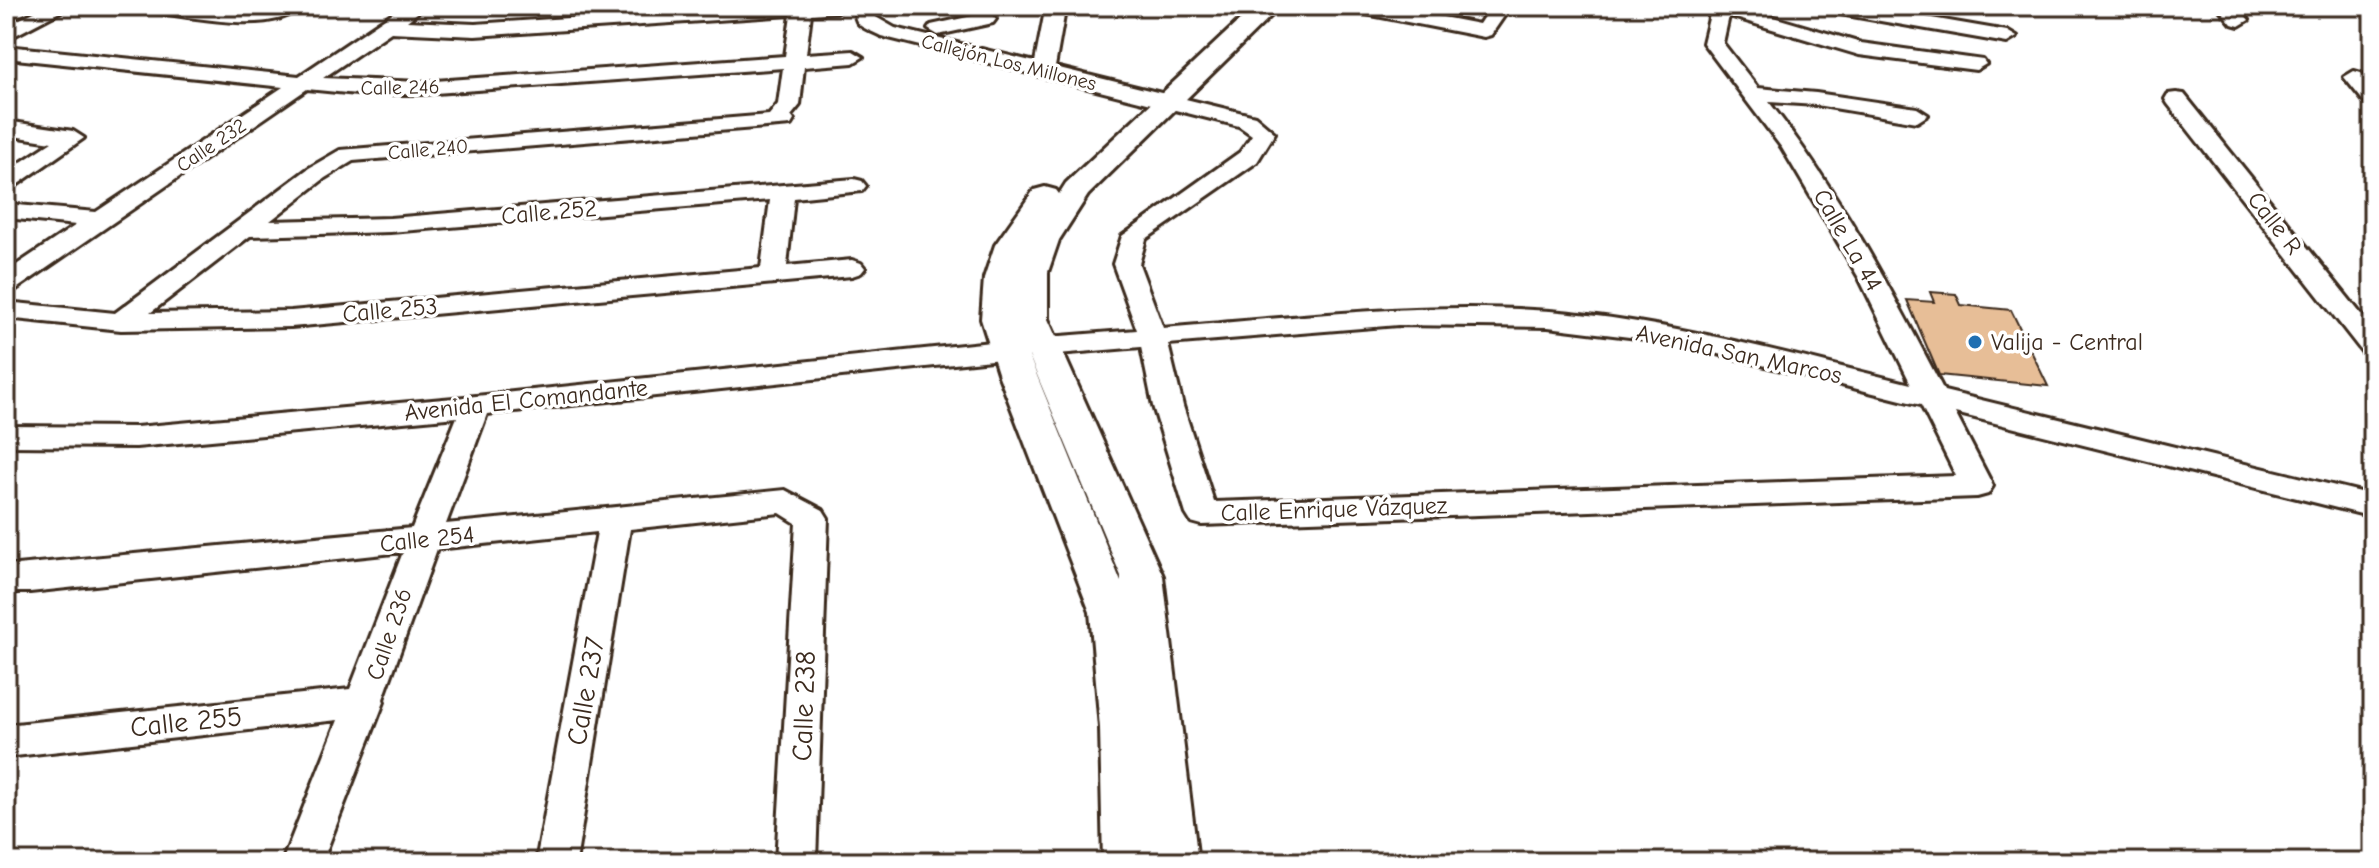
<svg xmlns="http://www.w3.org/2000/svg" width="2379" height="868" viewBox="0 0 2379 868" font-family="'Comic Neue',sans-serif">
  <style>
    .building { fill: #e7be97; stroke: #3b2a1e; stroke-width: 2 }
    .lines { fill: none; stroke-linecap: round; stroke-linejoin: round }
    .minor-casing { stroke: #3b2a1e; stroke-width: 6 }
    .major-casing { stroke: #3b2a1e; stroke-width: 6 }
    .minor { fill: #fff; fill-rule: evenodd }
    .major { fill: #fff; fill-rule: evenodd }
    .poi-dot { fill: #1f6fb2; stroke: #fff; stroke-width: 3 }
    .labels { text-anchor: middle; stroke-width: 7; stroke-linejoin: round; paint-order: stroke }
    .far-street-label { font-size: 20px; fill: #3b2a1e; stroke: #fff }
    .street-label { font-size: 24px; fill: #3b2a1e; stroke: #fff }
    .poi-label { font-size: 24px; fill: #3b2a1e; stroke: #fff; text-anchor: start }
    .near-street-label { font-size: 28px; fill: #3b2a1e; stroke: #fff }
  </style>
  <rect width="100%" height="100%" fill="#fff"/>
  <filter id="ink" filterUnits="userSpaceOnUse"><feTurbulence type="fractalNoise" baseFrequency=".0125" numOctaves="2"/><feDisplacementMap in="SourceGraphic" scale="16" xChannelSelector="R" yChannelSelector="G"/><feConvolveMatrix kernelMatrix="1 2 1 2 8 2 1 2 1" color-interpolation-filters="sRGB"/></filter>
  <g filter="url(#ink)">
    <!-- building -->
    <path class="building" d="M1930 292 1956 294 1961 305 2011 310 2048 386 1939 375 1907 300 1934 302Z"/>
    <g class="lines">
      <!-- minor casing -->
      <g class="minor-casing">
        <path id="minor" d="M46 6H71L6 40V26Z
          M143 6H209L259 11 276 6H302C275 36 190 16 153 12Z
          M403 6H426L407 21 475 24 750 6H847L837 12 811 14 806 54 853 51 863 57 853 63 804 67 800 105 791 116 794 120 791 125 353 161 325 178 270 221 390 218 854 179 862 181 866 186 862 191 794 198 787 266 852 260 861 263 865 268 861 273 852 276 291 327 121 330 6 318V302L115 313 309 168 340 150 769 115 778 104 783 68 421 94H357L307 89 15 290 6 292V272L76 225 6 218V204L96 212 283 87 6 58V46L299 76ZM791 15 785 56 421 82 323 78 391 32 475 36ZM770 200 761 268 291 311 150 313 250 236 390 232Z
          M855 6H875L874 16 895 28 1035 62 1044 16 1047 12H1061L1064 16 1055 67 1255 116 1275 133 1257 162 1146 239 1139 264 1163 328C1291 318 1421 301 1550 311 1673 321 1791 355 1911 384L1859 278 1782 148 1703 43 1712 6H1736L1861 43 1983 60 1986 64 1976 70 1859 55 1729 16 1723 43 1758 88 1816 93 1917 108 1928 115 1917 122 1816 105 1769 102C1839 191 1892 291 1944 391L2373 495V517L1955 413 1993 486 1988 494 1977 497 1202 525 1191 522 1186 514 1153 406 1141 347 1010 358 487 414 446 524 785 490 823 510 828 518 816 862H776L796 523 780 513 630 529 576 862H536L597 532 437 549 383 699 384 702 322 862H282L338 720 6 757V725L350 689 403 552 30 592H6V566L412 528 457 417 136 447 6 446V426L136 427 476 396 1010 340 1137 330 1113 264 1122 236 1240 152 1252 135 1239 126 881 36C864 27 853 28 855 6ZM1398 325 1548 327 1670 342 1921 405 1956 476 1214 502 1183 406 1168 344Z
          M1346 6H1386L1479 24 1491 6H1511L1491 35 1484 37 1356 12Z
          M1819 6H1862L2007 31 2017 37 2007 43 1829 12Z
          M2217 6H2237L2249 20 2239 26 2232 24Z
          M986 13 993 15 996 19 993 23 938 35 928 29 931 25Z
          M2354 71 2361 73 2373 85V104L2365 103 2344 77Z
          M2176 93 2184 94 2373 329V356L2363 353 2168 104 2165 99 2168 94Z
          M6 121 73 131 84 138 14 187 6 189V172L52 142 6 135Z"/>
      </g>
      <!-- major casing -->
      <g class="major-casing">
        <path id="major" d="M1255 6H1281L1088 195 1059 240 1048 272V319L1163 576 1198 862H1103L1100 728 1090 612 999 376 981 319 984 278 995 245 1034 190 1045 187 1056 190 1059 194 1066 183ZM1022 339 1121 576V582Z"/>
      </g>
      <!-- minor -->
      <use href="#minor" class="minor"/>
      <!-- major -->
      <use href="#major" class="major"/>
    </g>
  </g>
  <!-- markers -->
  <circle class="poi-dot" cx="1975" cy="342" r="8"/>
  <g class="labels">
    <!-- far-street labels -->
    <g class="far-street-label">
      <text transform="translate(1009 62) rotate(14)" y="7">Callejón Los Millones</text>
      <text transform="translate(400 87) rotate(-1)" y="7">Calle 246</text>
      <text transform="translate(211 145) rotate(-34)" y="7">Calle 232</text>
      <text transform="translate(428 149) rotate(-5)" y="7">Calle 240</text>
    </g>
    <!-- street labels -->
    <g class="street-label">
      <text transform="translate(549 212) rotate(-5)" y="8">Calle 252</text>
      <text transform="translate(2275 223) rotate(52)" y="8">Calle R</text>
      <text transform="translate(1848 240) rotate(60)" y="8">Calle La 44</text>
      <text transform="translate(390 310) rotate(-5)" y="8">Calle 253</text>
      <text transform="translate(1739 354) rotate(12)" y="8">Avenida San Marcos</text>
      <text transform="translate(526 400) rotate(-6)" y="8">Avenida El Comandante</text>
      <text transform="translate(1334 509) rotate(-2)" y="8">Calle Enrique Vázquez</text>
      <text transform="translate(427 539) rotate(-6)" y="8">Calle 254</text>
      <text transform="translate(389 634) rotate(-71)" y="8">Calle 236</text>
    </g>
    <!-- poi labels -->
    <g class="poi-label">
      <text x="1991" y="350">Valija - Central</text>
    </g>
    <!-- near-street labels -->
    <g class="near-street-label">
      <text transform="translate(585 691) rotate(-80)" y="10">Calle 237</text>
      <text transform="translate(803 706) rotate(-88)" y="10">Calle 238</text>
      <text transform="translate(186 721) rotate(-6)" y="10">Calle 255</text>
    </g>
  </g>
  <!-- margin -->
  <rect width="2379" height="868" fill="none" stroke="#fff" stroke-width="32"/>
  <rect x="16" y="16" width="2347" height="836" fill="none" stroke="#3b2a1e" stroke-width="3" filter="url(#ink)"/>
</svg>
